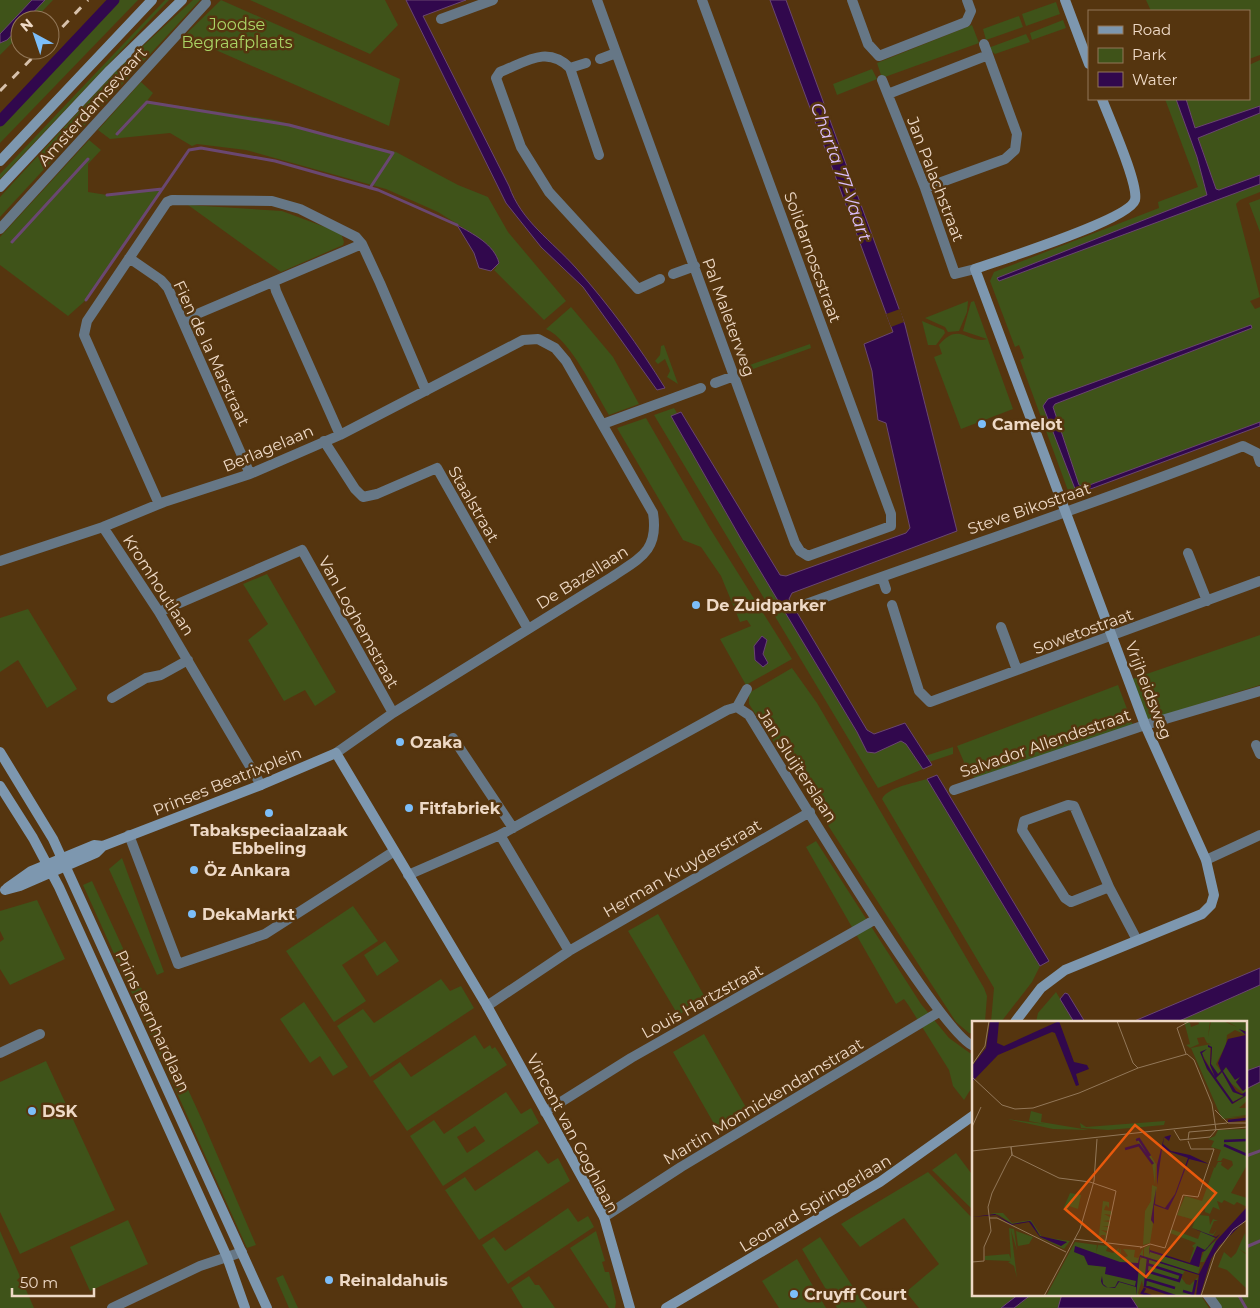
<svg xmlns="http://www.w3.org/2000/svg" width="1260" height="1308" viewBox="0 0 1260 1308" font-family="Montserrat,sans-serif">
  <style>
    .green { fill: #3f5319; fill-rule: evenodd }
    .water { fill: #31084d; stroke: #6a4771 }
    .pier { fill: #55350f }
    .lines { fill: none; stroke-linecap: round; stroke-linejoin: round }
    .stream { stroke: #6a4771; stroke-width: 3 }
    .canal { stroke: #31084d; stroke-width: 11 }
    .street { stroke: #667786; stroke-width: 10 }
    .secondary { stroke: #7d97af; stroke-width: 10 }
    .rail { stroke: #d7c1ab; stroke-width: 3; stroke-dasharray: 9 9; stroke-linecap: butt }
    .poi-dot { fill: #7cbef9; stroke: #55350f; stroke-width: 2 }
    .labels { text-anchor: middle; stroke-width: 5; stroke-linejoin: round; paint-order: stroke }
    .park-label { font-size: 16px; fill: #abd465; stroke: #55350f }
    .street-label { font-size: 16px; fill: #eed9c6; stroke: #55350f }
    .poi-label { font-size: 16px; font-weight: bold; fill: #eed9c6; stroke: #55350f; text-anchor: start }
    .water-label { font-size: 18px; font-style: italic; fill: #dbbefa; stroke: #55350f }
    .inset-river { fill: none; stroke: #31084d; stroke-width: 2.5 }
    .inset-road { fill: none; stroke: #927758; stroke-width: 1 }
    .view { fill: #e8590c; fill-opacity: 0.15; stroke: #e8590c; stroke-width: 2.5 }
    .inset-edge { fill: none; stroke: #eed9c6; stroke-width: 2.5 }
  </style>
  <rect width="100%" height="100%" fill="#55350f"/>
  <!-- green -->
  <path class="green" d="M0 0H53L34 20H20V35L0 55Z
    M118 0H138L0 143V124Z
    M165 0H169L0 179V174Z
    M193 0H200L0 217V197L119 68Z
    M221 0 400 79 389 126 218 51 182 38Z
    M250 0H385L398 25 370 54Z
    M1146 0H1260V55L1249 59V11H1151Z
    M1056 2 1060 14 1026 26 1022 14Z
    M1019 16 1023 27 986 40 983 29Z
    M1063 20 1066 28 1032 40 1030 33Z
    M972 25 979 43 882 78 877 63Z
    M1026 34 1030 42 995 54 988 48Z
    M1260 60V106L1195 128 1186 99H1249V65Z
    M872 69 877 79 837 95 833 84Z
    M141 82 153 93 147 101 275 120 396 152 458 185 488 197 508 232 566 301 544 320 494 270 496 268 473 234 438 212 386 189 246 150 197 144 192 146 170 133 110 139 98 130Z
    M1165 99H1176L1197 157 1207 195 997 278 1260 184V192L1240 200 1236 204 1260 297 1250 301 1255 309 1260 307V422L1084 487 1079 485 1053 407 1055 404 1252 328 1251 325 1048 399 1046 403 1081 494 1088 491 1089 496 1074 499 1070 496 1020 360 1024 358 1019 345 1015 347 990 281 994 272 1159 208 1158 202 1198 187Z
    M1260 113V175L1219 190 1216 189 1198 137Z
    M89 140 101 150 88 164V192L107 195 162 189 86 300 68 316 0 265V237Z
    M1260 199V232L1249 203Z
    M188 205 282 211 341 233 344 242 343 245 281 272Z
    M968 301 967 312 959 331 948 332 945 327 925 318Z
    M974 301 1013 409 961 429 934 357 942 354 939 345C959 320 969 345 987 339L963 331 971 302Z
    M571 307 613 357 639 404 609 415C594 391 571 340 546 329Z
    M922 321 944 330 945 333 936 345H928Z
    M810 344 811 348 745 372 744 367Z
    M664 345 678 384 667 377 670 371 665 359 658 364 655 361 660 355 661 346Z
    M674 408 677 413 671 416 741 539 857 732 867 751 875 753 901 741 906 744 923 769 878 788 654 415Z
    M646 418 709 527 792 659 746 685 720 639 751 626 747 620 740 622 721 576 701 547 683 540 617 428Z
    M267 574 336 692 315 706 305 690 284 701 248 640 268 624 243 584Z
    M28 609 77 689 47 708 18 660 0 672V618Z
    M1260 635V685L1148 720 1132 679Z
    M792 668 817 703 984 988 987 996 985 1022H974V1034L969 1033 956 1022 749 704V693Z
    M1118 685 1133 725 975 778 960 766 964 762 957 746Z
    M953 747V754L929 762 925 756Z
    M927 779 1040 966 1032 982 1001 1022H991L994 988 882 799C888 787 914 783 927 779Z
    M816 841 921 1004 949 1038 974 1056V1084L964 1100 953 1086 949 1070 909 1006 904 999 896 1004 806 847Z
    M122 858 164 972 157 975 109 869Z
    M92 881 203 1122 256 1245 247 1248 83 885Z
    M37 900 65 959 10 985 0 969V942L4 939 0 931V911Z
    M353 906 378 941 342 965 366 1001 334 1022 286 951Z
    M658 914 706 999 678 1015 628 931Z
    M385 941 399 961 377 976 364 955Z
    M441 979 450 991 461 986 474 1008 370 1077 337 1026 363 1009 374 1023Z
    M1260 985V1066L1246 1071V1022H1177Z
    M1056 992 1074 1022H1036L1038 1013Z
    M304 1002 348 1067 333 1076 320 1056 310 1063 280 1019Z
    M704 1034 748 1111 717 1129 673 1052Z
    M475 1035 484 1049 490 1045 492 1049 495 1047 507 1065 407 1131 373 1081 400 1062 411 1077Z
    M46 1061 115 1210 20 1254 0 1212V1082Z
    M1260 1082V1308H1218L1210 1294H1246V1089Z
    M506 1092 521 1114 531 1108 539 1123 443 1186 410 1136 434 1120 444 1134ZM475 1126 485 1141 467 1153 457 1137Z
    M537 1150 548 1164 558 1158 570 1181 479 1240 445 1190 465 1177 475 1191Z
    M956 1153 974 1177V1211L932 1170Z
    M928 1172 974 1220V1294H1200L1209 1308H919L906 1292 939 1264 904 1218 860 1247 841 1224Z
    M568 1208 578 1222 588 1216 594 1227 508 1284 482 1245 494 1237 505 1251Z
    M128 1220 148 1264 90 1291 70 1247Z
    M0 1231 34 1308H0Z
    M596 1231 605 1261 602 1262 605 1272H609L616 1302 615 1308H609L570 1248Z
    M820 1237 867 1308H837L802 1249Z
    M797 1259 826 1308H779L762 1281Z
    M283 1275 298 1308H289L276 1278Z
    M529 1276 535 1285H539L555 1308H523L511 1288Z"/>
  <!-- water -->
  <path class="water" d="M32 0H45L26 20H20V26L7 40 0 43V34Z
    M406 0H466L423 16 509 186C521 221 552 241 576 268 609 305 639 346 665 388L657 390 583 287 541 247 506 203Z
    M770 0H786L905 325 957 531 792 593 789 599 867 730 874 734 905 723 932 765 923 769 906 744 901 741 875 753 867 752 857 732 741 539 671 416 681 412 780 575 786 576 906 533 910 528 886 423 878 420 872 371 864 344 893 332Z
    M1176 99H1186L1195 128 1260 106V113L1198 138 1216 189 1219 190 1260 175V184L999 281 997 278 1207 195 1197 157Z
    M457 225C473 234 494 244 499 263L491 271 479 268 474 253Z
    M1251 325 1252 328 1055 404 1053 407 1079 485 1084 487 1260 422V426L1077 494 1043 406 1048 399Z
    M762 636 767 640 763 654 768 663 763 667 755 660 754 646Z
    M937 775 1049 961 1040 966 927 779Z
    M1260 968V985L1177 1022H1132Z
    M1065 993 1068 994 1085 1022H1074L1060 999Z
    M1260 1066V1082L1246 1089V1071Z
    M1019 1294H1032L1014 1308H1001Z
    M1062 1294H1129L1138 1308H1058Z"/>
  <!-- pier -->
  <path class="pier" d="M900 309 904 322 891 327 886 314Z"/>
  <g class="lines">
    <!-- stream -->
    <path class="stream" d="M117 134 147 102 289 125 393 153 370 188
      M107 195 162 189
      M12 242 88 159
      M86 300 189 150 201 148 275 161 378 190 457 225
      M1246 1156 1260 1151
      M1246 1247 1260 1241
      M1238 1294 1246 1308"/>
    <!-- canal -->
    <path class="canal" d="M0 121 114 0"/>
    <!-- street -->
    <path class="street" d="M597 0C662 181 729 362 795 543L800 551 808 556 891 526V514L702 0
      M852 0 868 44 879 56 966 22 971 11 967 0
      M441 19 493 0
      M600 59 616 53
      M570 68 586 63
      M882 80 925 188 955 274 975 269
      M888 94 988 55
      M599 155 570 68C547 45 526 62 500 72L496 78 521 147 549 192 638 289 660 279
      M925 188 1005 159 1015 150 1017 134 984 44
      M0 229 206 3
      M129 258 161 280 168 288 250 474
      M673 274 695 266
      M274 283 276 291 340 435
      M183 320 362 244
      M715 383 734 376
      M603 424 701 388
      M324 441 355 489 363 497 377 494 437 468 528 629
      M159 504 84 335 87 321 167 202 172 200 272 201 300 209 356 237 362 244 380 283 426 391
      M103 527 159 612 261 785
      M1188 553 1207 601
      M0 561 103 527 164 502 250 474 340 435 523 340 538 339 555 348 566 361 653 513C659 551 640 558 612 577L393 713 336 753
      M882 577 886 589
      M892 605 919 691 930 702 1260 581
      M801 606C948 552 1097 504 1243 446L1257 453 1260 462
      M159 612 302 550 393 713
      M1001 627 1017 670
      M112 698 146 678 161 675 188 660
      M737 707 747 689
      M453 738 513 828
      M1256 745 1260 754
      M954 790 1145 725 1260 691
      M1068 805 1074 806 1109 887 1071 902 1065 898 1022 830 1024 821Z
      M129 835 178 964 265 934 393 852
      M500 835 569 951
      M1206 860 1260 835
      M408 875 500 835 727 710 737 707 749 715C777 760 943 1039 974 1046
      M1109 887 1137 940
      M487 1006 569 951 810 812
      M0 1053 40 1034
      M545 1112 631 1058 876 919
      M604 1217 681 1167 939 1012
      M1207 1294 1217 1308
      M112 1308 200 1266 242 1252"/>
    <!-- secondary -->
    <path class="secondary" d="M1065 0 1089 64
      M0 161 152 0
      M0 187 110 70 182 0
      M0 752 53 839 267 1308
      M0 786 33 838 59 887 227 1257 245 1308
      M7 888 31 871 94 845 103 846
      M5 890 20 886 96 853 103 846 261 785 336 753 487 1006 604 1217 630 1308
      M1015 1022 1041 988 1065 970 1202 914 1211 905 1214 895 1206 860 1145 725 975 269C1000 260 1129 220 1135 200 1139 184 1109 118 1102 99
      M666 1308 880 1182 974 1115"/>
    <!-- rail -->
    <path class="rail" d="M50 40 88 0
      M0 91 40 50"/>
  </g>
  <!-- markers -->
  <g class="poi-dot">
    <circle cx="982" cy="424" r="5"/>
    <circle cx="696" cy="605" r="5"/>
    <circle cx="400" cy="742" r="5"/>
    <circle cx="409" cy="808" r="5"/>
    <circle cx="269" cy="813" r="5"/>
    <circle cx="194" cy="870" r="5"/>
    <circle cx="192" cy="914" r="5"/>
    <circle cx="32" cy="1111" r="5"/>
    <circle cx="329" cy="1280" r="5"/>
    <circle cx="794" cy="1294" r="5"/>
  </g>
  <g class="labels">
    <!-- park labels -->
    <g class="park-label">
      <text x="237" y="30">Joodse<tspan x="237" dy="18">Begraafplaats</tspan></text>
    </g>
    <!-- street labels -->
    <g class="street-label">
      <text transform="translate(92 106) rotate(-48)" y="6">Amsterdamsevaart</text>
      <text transform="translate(936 179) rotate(69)" y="6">Jan Palachstraat</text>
      <text transform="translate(813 257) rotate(70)" y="6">Solidarnoscstraat</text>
      <text transform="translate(729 317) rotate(70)" y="6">Pal Maleterweg</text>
      <text transform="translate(212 353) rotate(65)" y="6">Fien de la Marstraat</text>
      <text transform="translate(268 448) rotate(-23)" y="6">Berlagelaan</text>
      <text transform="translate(474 504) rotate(60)" y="6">Staalstraat</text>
      <text transform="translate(1029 508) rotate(-19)" y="6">Steve Bikostraat</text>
      <text transform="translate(582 577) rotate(-32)" y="6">De Bazellaan</text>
      <text transform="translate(159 585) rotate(57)" y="6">Kromhoutlaan</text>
      <text transform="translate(359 622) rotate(61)" y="6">Van Loghemstraat</text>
      <text transform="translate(1083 631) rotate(-20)" y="6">Sowetostraat</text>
      <text transform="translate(1149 690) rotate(69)" y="6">Vrijheidsweg</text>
      <text transform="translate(1045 743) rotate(-19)" y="6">Salvador Allendestraat</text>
      <text transform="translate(798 766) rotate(57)" y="6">Jan Sluijterslaan</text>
      <text transform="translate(227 781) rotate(-22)" y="6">Prinses Beatrixplein</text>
      <text transform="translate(682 868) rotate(-30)" y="6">Herman Kruyderstraat</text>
      <text transform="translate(702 1001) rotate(-29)" y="6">Louis Hartzstraat</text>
      <text transform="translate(153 1021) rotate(65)" y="6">Prins Bernhardlaan</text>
      <text transform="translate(763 1101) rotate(-31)" y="6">Martin Monnickendamstraat</text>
      <text transform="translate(573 1133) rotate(62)" y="6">Vincent van Goghlaan</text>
      <text transform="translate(815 1203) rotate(-31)" y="6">Leonard Springerlaan</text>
    </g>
    <!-- poi labels -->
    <g class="poi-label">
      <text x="992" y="430">Camelot</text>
      <text x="706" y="611">De Zuidparker</text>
      <text x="410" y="748">Ozaka</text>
      <text x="419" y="814">Fitfabriek</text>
      <text x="269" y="836" text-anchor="middle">Tabakspeciaalzaak<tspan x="269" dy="18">Ebbeling</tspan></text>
      <text x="204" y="876">Öz Ankara</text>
      <text x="202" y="920">DekaMarkt</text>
      <text x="42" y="1117">DSK</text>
      <text x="339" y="1286">Reinaldahuis</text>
      <text x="804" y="1300">Cruyff Court</text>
    </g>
    <!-- water labels -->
    <g class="water-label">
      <text transform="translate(841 172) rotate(70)" y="6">Charta 77-Vaart</text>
    </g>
  </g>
  <!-- overview -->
  <g transform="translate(972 1021)">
    <rect width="275" height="275" fill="#55350f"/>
    <path d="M212 0 218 2 219 6 227 3 226 0H238L236 16 239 0H251L265 6 254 0H275L272 1 275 3V11L269 9 274 14 263 9 255 14 254 24 244 43 249 50 246 53 239 43 240 26H238V43L243 56 229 31 235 48 261 83 275 74V80L267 87H275V94L258 96 275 95 250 98 219 27 239 23 235 22 232 16 225 17 227 23 218 27 214 24 218 23ZM254 46 269 57 264 61 270 70 275 67 272 73 255 59 250 50ZM250 51 261 71 272 75 261 81 244 57ZM59 90 70 93 69 101 117 109 81 108 35 98 73 103 57 100ZM193 100 192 104 136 109 109 107 108 102 114 106ZM275 108V144L259 172 275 177V186L265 181 262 184 252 179 250 182 245 180 248 189 241 186 238 193 233 191 232 184 228 194 237 195 238 204 241 198 246 200H242L237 212 241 213 245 208 241 215H239L243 217 236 225 246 218 232 241H228L232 230 227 226 217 241 222 227 220 225 224 222 198 212 199 208 226 218 229 210 220 207 223 199 205 194 213 175 230 180 242 147 239 145 243 147 246 141H250L249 144 256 149 261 144 260 140 251 137 249 140H245L249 129 239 126 242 120 236 118 243 115 246 109ZM163 117H168L184 143 183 164 180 141ZM180 164 185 166 179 198 181 203 178 222 171 224 173 190 179 180ZM98 172 109 174 106 188 97 185 95 191 92 186ZM131 180 137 181V187L134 184 132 189 139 190 140 194 132 193 138 196 139 199 131 200 137 201 138 205H130L136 206V210L129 209 135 212 132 221 133 214H129L126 221ZM18 192H31L40 202 59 199 70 216 98 220 92 228 61 213 89 225 95 221 74 218 68 215 58 200 40 203 27 194ZM37 207 42 208 45 230 39 209 45 257 42 245 36 241 39 240 13 239V235L37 233 39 238ZM44 210 61 216 57 223 46 225ZM273 212 275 233 267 228 275 234V268L255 249 246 246 252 231 259 237 264 232ZM103 221 125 224 124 232 126 224 136 225 134 230 141 232 147 227 146 233 149 227 148 238 156 235 151 228 163 229 162 236 166 237 171 227V235H167L166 241 171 236V242V236L213 250 209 256 214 263 218 264 226 256 221 275H201L171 265 170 259 166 272 168 275H74ZM178 224 177 230 181 232 227 246 229 243 226 253 172 236V227Z" fill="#3f5319"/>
    <path d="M18 0H27L25 22 32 25 87 0 102 41 115 44 117 48 104 53 107 64 104 65 83 12 80 11 26 34 0 61V45L14 27ZM267 8 275 11V67L271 70 264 61 268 56 263 59 254 46 251 50 264 70 270 73 275 70V74L260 83 235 48 228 31 235 28 230 32 232 38 243 56 238 44 239 27 236 26V24L240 26 239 43 246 53 249 50 246 42 256 18 274 14ZM250 51 261 71 272 75 261 81 244 57ZM199 114 197 120 192 116 191 123 199 130 218 134 237 143 217 138 204 173 196 189 182 184V203L179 199 184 167 183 183 193 187 203 173 216 137 190 128 185 164V144L192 116ZM275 186V198L247 225 239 238 228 275H224L227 254 168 236 164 275V266L147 261 143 267H136L132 265 130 263 129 260 130 255 131 263 136 267 143 266 146 260 163 265 164 260 133 253 134 246 116 244 112 235 102 231 103 225 148 241 166 242 168 234 227 253 244 220ZM23 193 40 203 58 200 60 202 68 215 95 221 89 225 68 216 57 201 39 204 24 194 0 196ZM220 207 244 216 248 213 233 230 230 231 227 246 178 231 177 234 178 225V229L218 242 225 225 233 229 244 217Z" fill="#31084d" fill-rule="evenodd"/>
    <path class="inset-river" d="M256 100 275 98M164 119 167 118 178 135M252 120 275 119M252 124 275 134M153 128 167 124 181 143M176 238 173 265 203 275M174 250 207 260 209 254 175 243M173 258 203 267M173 267 170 272 179 275M211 270 221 273 224 259"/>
    <path class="inset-road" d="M145 0 161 42 166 47M214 33 205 7 218 0M0 44 13 25 17 0M0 56 30 84 43 88 61 87 107 72 166 47 215 33 222 39 240 83 244 109 238 116 208 119 202 109M243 89 256 102H275M0 106 9 86M216 119 217 111 275 106M0 130 255 102M40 134 87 157 118 161 144 170 133 223M17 197H25L94 231M102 218 170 226M168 227 178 223 193 227 211 174 226 176 242 128H219L216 120M0 241 12 240V226L19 210 16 186 20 172 35 142 39 135 40 134V133L39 126 40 134M72 275 108 208 122 160 125 118M229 275 243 233 261 209 275 199"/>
    <path class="view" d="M163 104 244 172 174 256 93 188Z"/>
    <rect width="275" height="275" class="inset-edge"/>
  </g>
  <!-- legend -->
  <rect x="1088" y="10" width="162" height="90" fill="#55350f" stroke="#927758"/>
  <rect x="1098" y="26" width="25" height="8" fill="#7d97af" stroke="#927758"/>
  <text x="1132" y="35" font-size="15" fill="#eed9c6">Road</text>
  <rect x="1098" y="48" width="25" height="15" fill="#3f5319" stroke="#927758"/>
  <text x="1132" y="60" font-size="15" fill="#eed9c6">Park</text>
  <rect x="1098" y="72" width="25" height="15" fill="#31084d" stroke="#927758"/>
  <text x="1132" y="85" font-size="15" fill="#eed9c6">Water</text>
  <!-- north arrow -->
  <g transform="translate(35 35) rotate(320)"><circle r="24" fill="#55350f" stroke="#927758"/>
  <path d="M0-4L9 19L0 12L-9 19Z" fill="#7cbef9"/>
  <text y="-8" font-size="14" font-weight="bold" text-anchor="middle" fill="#eed9c6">N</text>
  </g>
  <!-- scale -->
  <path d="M12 1288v8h82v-8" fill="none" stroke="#eed9c6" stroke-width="2.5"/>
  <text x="20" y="1288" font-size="15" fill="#eed9c6" stroke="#55350f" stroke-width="4" paint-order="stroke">50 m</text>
</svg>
